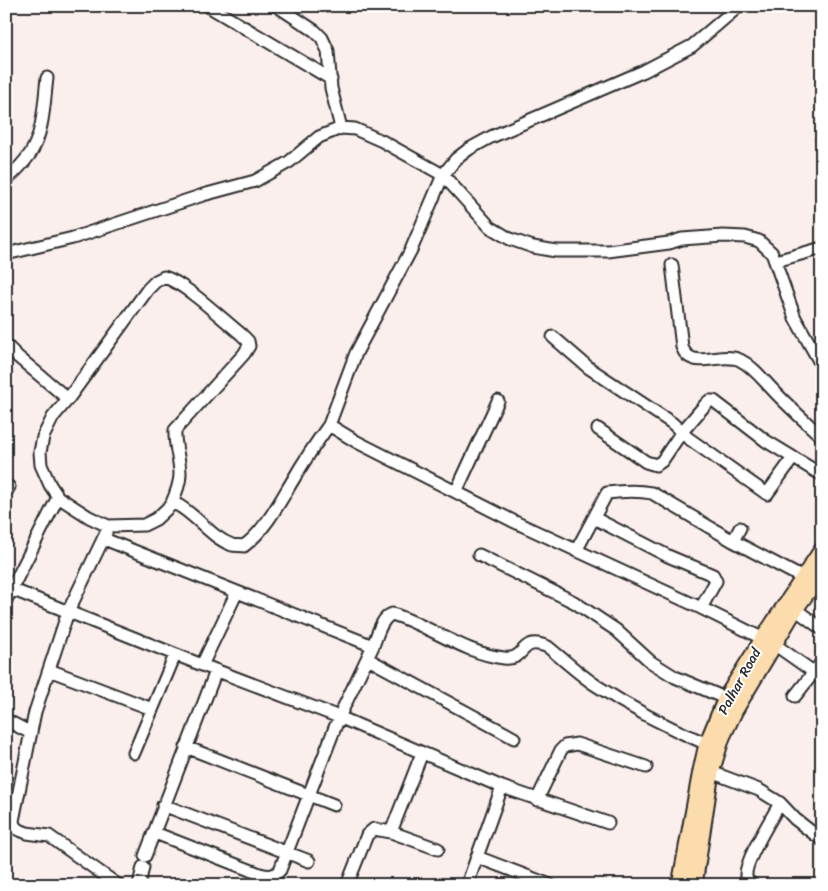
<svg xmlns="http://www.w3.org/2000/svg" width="828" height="891" viewBox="0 0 828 891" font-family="Sriracha,sans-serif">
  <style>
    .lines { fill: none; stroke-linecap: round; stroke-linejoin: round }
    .minor-casing { stroke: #2b2b2b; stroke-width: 15 }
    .major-casing { stroke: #2b2b2b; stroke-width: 19 }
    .minor { stroke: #fff; stroke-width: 11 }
    .major { stroke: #fcdcac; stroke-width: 15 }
    .labels { text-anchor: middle; stroke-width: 4; stroke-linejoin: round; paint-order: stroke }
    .street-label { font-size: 14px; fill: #2b2b2b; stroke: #fff }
  </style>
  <rect width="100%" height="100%" fill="#fbefee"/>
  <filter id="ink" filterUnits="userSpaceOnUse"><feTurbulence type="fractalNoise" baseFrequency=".02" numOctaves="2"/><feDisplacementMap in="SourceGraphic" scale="10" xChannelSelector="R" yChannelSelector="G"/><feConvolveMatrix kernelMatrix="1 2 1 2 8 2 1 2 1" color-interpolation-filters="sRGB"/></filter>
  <g filter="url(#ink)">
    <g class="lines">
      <!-- minor casing -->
      <g class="minor-casing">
        <path id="minor" d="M208 6 331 79
          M277 6 315 31 322 38 328 51 331 88 341 128
          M739 6 692 46 644 71 491 137 469 149 456 159 443 175 411 250 356 353 329 425 357 442 515 522 701 608 774 644 822 678
          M821 6 822 7
          M822 139V140
          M6 180C15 172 23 164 30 154 44 132 44 102 47 78
          M6 254 73 238 203 195 255 181 289 162 319 137 341 128 355 129 382 141 443 175 490 227 510 239 533 247 556 251H608L669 243 682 239 723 236 745 237 759 241 772 253 795 318 822 366
          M776 261 822 248
          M672 265 682 347C691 372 720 351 740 360 754 367 763 380 774 391 789 407 806 422 822 437
          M553 337 589 368 672 423 688 438 767 494 793 458
          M6 345 18 357 68 399
          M598 429 646 462 656 465 662 461 681 433 705 405 709 401H714L766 441 822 475
          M6 492 9 487
          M456 492 498 401
          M171 505C175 496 180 485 180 474 180 459 174 445 175 430L244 354 249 346 248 341 241 334C222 319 185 283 164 277L156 281 148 289 68 399 53 417 43 437 40 452 41 465 50 485 58 497 89 517 108 526 144 525 156 519 171 505 176 504C196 514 210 537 232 545 235 546 240 545 244 546 266 529 279 503 293 480 304 461 316 443 329 425
          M594 518 668 556 713 575 716 581 701 608
          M106 533 68 612 35 712 13 821 14 825 17 829 27 833 49 836 118 885
          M104 539 373 646 339 717 280 870C274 877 268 876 260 874L155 833
          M733 541 740 528
          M576 551 607 493C623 491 636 490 652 493L733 541 803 578
          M479 555 574 602 616 630 651 662 675 677 732 701
          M6 587 202 665 339 717 502 787 608 823
          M6 600 58 497
          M795 609 822 629
          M373 646C377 636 381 618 392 614 429 625 465 654 504 658 528 661 518 635 548 647 564 660 580 675 597 686 632 709 669 728 707 744
          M368 659 514 738
          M202 665 237 592
          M49 670 152 709
          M795 696 822 662
          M6 720 31 733
          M186 747 334 805
          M134 753 175 655
          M705 771 711 772 759 790 780 803C772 818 745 860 746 875 746 880 749 882 753 885
          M537 800 561 750 565 746 577 744 646 767
          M780 803 795 819 822 840
          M163 805 309 861
          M391 832 422 753
          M145 856 216 671
          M477 857 550 885
          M139 885 143 867
          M347 885 367 835 374 829 391 832 438 849
          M467 885 502 787"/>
      </g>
      <!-- major casing -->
      <g class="major-casing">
        <path id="major" d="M680 885 701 771 707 744 726 698 763 639 822 550
          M694 885 711 772 722 737 735 710 795 609 822 572"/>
      </g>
      <!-- minor -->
      <use href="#minor" class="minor"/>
      <!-- major -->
      <use href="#major" class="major"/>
    </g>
  </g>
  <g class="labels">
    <!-- street labels -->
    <g class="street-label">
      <text transform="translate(739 681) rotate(-61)" y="5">Palhar Road</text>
    </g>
  </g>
  <!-- margin -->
  <rect width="828" height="891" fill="none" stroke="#fff" stroke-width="25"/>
  <rect x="12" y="12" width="803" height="866" fill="none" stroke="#2b2b2b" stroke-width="2" filter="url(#ink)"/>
</svg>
